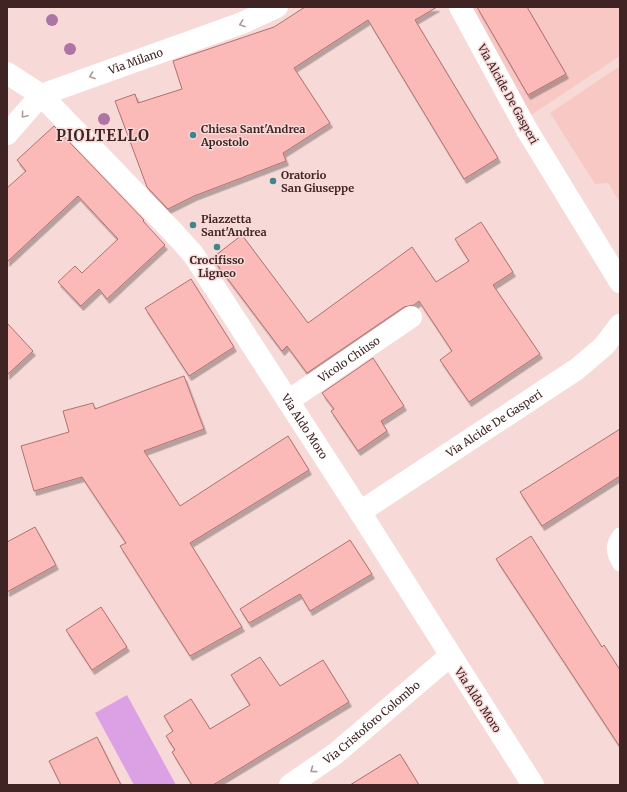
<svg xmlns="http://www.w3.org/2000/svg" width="627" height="792" viewBox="0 0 627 792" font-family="Merriweather,serif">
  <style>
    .built { fill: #f8c8c5 }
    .green { fill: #dba1e4 }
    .building { fill: #fbbab7; stroke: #b1716e; filter: url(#shadow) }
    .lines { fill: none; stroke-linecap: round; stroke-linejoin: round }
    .service { stroke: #fff; stroke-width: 15 }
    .pedestrian { stroke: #fff; stroke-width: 22 }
    .minor { stroke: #fff; stroke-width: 22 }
    .tree { fill: #ad75a5 }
    .oneway { stroke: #a99c9c }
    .poi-dot { fill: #3e868b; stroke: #f7dad8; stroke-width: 1.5 }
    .labels { text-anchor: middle; stroke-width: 3; stroke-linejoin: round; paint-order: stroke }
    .street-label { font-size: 11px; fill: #3f2423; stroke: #f7dad8 }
    .poi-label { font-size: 11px; font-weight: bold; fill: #3f2423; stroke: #f7dad8; text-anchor: start }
    .district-label { font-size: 15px; font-weight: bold; letter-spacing: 1px; fill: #3f2423; stroke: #f7dad8 }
  </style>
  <defs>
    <filter id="shadow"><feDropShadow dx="2.5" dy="4.5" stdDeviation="0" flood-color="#0004"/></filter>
  </defs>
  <rect width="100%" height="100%" fill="#f7dad8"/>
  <!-- built -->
  <path class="built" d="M467 7H620V56L528 117Z
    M620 66V202L608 183 595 184 550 113Z"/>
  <!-- green -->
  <path class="green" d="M127 695 176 785H134L95 713Z"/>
  <!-- building -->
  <path class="building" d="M305 7H437L415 20 498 158 464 179 368 20 294 68 330 123 283 153 286 161 194 196 168 209 147 187 115 101 135 94 138 103 182 89 173 61 274 27Z
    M477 7H527L566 74 528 95Z
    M54 126 144 220 143 221 165 245 107 299 99 289 81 306 58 282 75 266 82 273 118 239 78 196 7 262V188L26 171 17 160Z
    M481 222 513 272 493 285 540 354 469 402 440 360 452 351 419 301 414 305 404 307 307 373 287 346 282 351 212 258 242 235 308 323 412 247 436 282 469 261 455 239Z
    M191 279 234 347 189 376 145 308Z
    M7 323 33 351 7 375Z
    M373 358 404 406 381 421 387 431 358 451 331 411 334 409 322 393Z
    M184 376 204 429 144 451 180 506 288 436 309 470 190 543 242 627 190 656 120 546 126 543 82 477 34 491 21 446 69 432 63 411 93 403 95 409Z
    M620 429V476L542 526 520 492Z
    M35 527 56 565 7 592V542Z
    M531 536 602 647 604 645 620 670V747L496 559Z
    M350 540 372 574 310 611 300 594 249 623 240 609Z
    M101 607 127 647 92 670 66 630Z
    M260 657 280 686 323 660 349 702 213 785H192L172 752 175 750 166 736 173 731 164 716 191 699 210 729 250 705 231 675Z
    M97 737 121 785H61L49 761Z
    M400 754 419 785H350Z"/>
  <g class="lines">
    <!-- service -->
    <path class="service" d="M620 535C612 545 613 553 620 564"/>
    <!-- pedestrian -->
    <g class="pedestrian">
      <path d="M460 7 527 130"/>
      <path id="s1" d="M7 134 41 95 174 233 193 254 360 512"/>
      <path id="s2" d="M288 401 411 317"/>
    </g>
    <!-- minor -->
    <g class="minor">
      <path id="s3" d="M7 73 41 95 242 23 277 7"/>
      <path d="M527 130 620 282"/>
      <path id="s4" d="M290 785 335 754 450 656"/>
      <path id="s5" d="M533 785 360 512 577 369 604 346 620 325"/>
    </g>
  </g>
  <!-- trees -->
  <g class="tree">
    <circle cx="52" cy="20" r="6"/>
    <circle cx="70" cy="49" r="6"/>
    <circle cx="104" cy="119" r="6"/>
  </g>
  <!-- one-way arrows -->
  <defs><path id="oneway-chevron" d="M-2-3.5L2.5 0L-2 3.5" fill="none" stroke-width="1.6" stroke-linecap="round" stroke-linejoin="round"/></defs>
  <g class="oneway">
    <use href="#oneway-chevron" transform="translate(242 24) rotate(160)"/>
    <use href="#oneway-chevron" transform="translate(92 76) rotate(160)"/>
    <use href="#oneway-chevron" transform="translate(24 115) rotate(130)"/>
    <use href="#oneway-chevron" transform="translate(313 770) rotate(144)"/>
  </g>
  <!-- markers -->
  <g class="poi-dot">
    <circle cx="193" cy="135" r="4"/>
    <circle cx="273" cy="181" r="4"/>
    <circle cx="193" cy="225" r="4"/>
    <circle cx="217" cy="247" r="4"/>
  </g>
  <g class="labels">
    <!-- street labels -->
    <g class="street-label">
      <text dy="4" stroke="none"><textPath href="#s3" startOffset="141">Via Milano</textPath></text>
      <text transform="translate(508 94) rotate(61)" y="4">Via Alcide De Gasperi</text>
      <text dy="4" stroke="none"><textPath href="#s2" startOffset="74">Vicolo Chiuso</textPath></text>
      <text dy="4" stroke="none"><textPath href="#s5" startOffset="484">Via Alcide De Gasperi</textPath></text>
      <text dy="4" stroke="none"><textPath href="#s1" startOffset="477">Via Aldo Moro</textPath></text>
      <text transform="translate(478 700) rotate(57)" y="4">Via Aldo Moro</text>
      <text dy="4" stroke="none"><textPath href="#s4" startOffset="103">Via Cristoforo Colombo</textPath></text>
    </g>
    <!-- poi labels -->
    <g class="poi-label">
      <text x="201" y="133">Chiesa Sant'Andrea<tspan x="201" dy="13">Apostolo</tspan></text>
      <text x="281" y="179">Oratorio<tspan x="281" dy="13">San Giuseppe</tspan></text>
      <text x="201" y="223">Piazzetta<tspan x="201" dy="13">Sant'Andrea</tspan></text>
      <text x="217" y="264" text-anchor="middle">Crocifisso<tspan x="217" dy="13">Ligneo</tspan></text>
    </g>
    <!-- district labels -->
    <g class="district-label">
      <text x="103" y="141">PIOLTELLO</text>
    </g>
  </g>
  <!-- border -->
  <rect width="627" height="792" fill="none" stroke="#3f2423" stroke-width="16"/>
</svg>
